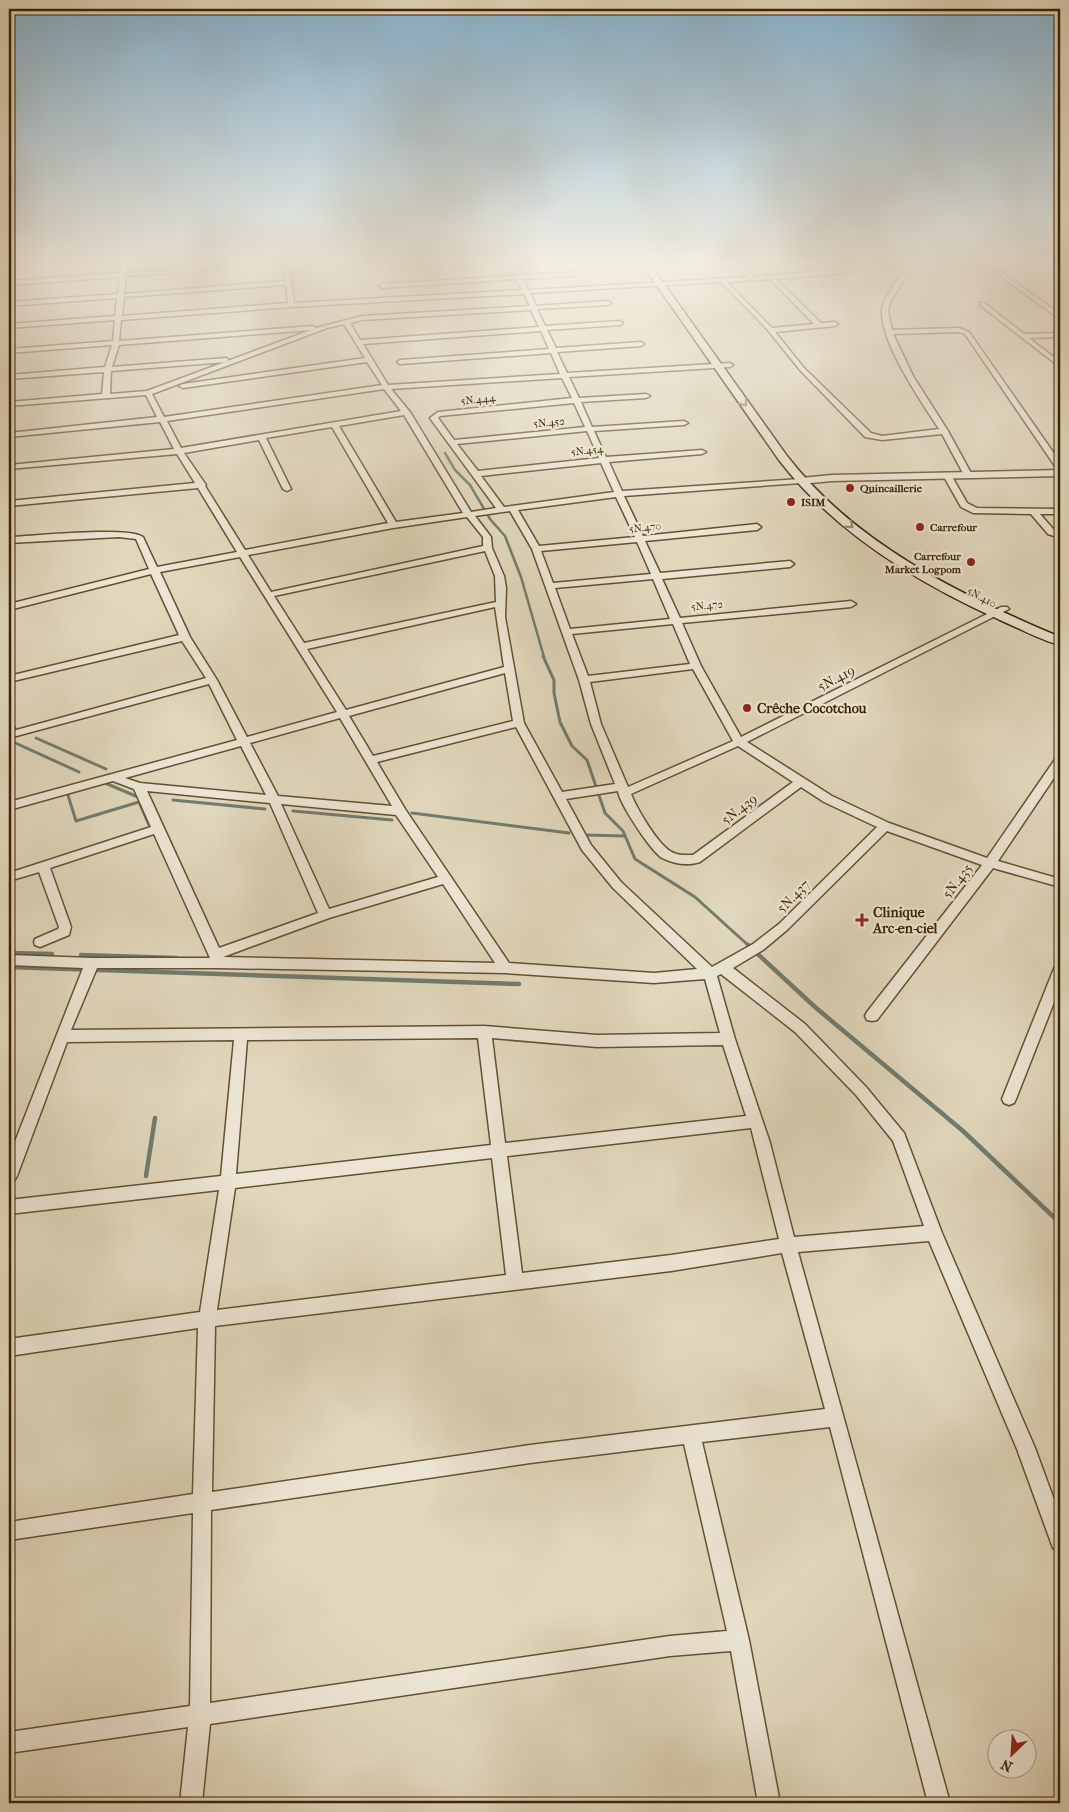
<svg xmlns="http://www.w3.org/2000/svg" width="1069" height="1812" viewBox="0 0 1069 1812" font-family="'IM FELL French Canon',serif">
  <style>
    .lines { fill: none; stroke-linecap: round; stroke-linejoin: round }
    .stream-far2 { stroke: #717c6f; stroke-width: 2.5 }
    .stream-far1 { stroke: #717c6f; stroke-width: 3 }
    .stream { stroke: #717c6f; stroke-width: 4.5 }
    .minor-casing { stroke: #655031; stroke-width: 3 }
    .tertiary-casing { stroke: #655031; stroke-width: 3 }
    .secondary-casing { stroke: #3c2303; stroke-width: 3 }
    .minor { fill: #ece5d3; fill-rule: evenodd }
    .tertiary { fill: #ece5d3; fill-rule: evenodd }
    .secondary { fill: #ece5d3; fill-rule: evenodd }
    .oneway { stroke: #94846b }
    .poi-dot { fill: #8f2418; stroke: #ece5d3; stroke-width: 2 }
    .labels { text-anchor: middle; stroke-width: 4.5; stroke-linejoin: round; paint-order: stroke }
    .far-street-label { font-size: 11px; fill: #3c2303; stroke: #ece5d3 }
    .far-poi-label { font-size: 11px; font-weight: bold; fill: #3c2303; stroke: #ece5d3; text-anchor: start }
    .street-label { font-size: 14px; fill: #3c2303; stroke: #ece5d3 }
    .poi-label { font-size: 14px; font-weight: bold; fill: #3c2303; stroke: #ece5d3; text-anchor: start }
  </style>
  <rect width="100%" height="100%" fill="#e1d7bc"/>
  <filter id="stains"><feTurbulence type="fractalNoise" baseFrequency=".004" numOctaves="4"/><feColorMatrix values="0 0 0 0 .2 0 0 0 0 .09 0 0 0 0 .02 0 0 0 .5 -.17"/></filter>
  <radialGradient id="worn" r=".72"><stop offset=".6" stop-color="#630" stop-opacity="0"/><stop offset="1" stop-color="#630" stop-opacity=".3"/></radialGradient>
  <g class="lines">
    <!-- stream-far2 -->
    <path class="stream-far2" d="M445 453 455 470 470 485 490 519 505 536 521 577 544 657
      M1057 647 1060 648"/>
    <!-- stream-far1 -->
    <path class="stream-far1" d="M543 656 554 680V693L560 722 572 746 587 760 605 813 623 831 635 859 695 897 749 946
      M9 725 15 728
      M36 738 106 769
      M11 741 79 772
      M105 783 138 797
      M67 792 76 821 139 802 149 825
      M173 800 265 809
      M293 811 392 820
      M412 813 569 833
      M586 835 625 836"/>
    <!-- stream -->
    <path class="stream" d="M748 945 815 1007 963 1131 1060 1223
      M9 953 52 954
      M81 955 176 958
      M9 967 519 984
      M146 1176 155 1118"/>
    <!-- minor casing -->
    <g class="minor-casing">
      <path id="minor" d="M121 263H127L126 273 289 263 294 303 522 290 517 279 382 288 379 286 382 284 516 276 510 263H516L522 275 573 272 576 274 573 276 523 279 528 290 748 277 735 263H741L754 277 814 272 803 263H809L821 271 876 266H909L923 263H965L911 269 890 302 888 311 892 330 959 328 969 332 1060 462V469H1057L965 334 958 332 893 334 913 376 948 431 972 475 968 477 964 475 942 434 882 440 865 437 800 370 767 329 721 282 530 293 536 306 608 301 611 303 608 305 537 309 545 326 620 321 623 323 620 325 547 330 556 348 641 342 644 344 641 346 557 352 567 373 730 363 733 365 730 367 569 377 579 398 646 394 650 396 646 398 581 402 592 427 684 421 688 423 684 425 594 431 606 457 702 450 706 452 702 454 609 462 622 491 801 479 805 481 801 483 624 496 643 536 757 524 761 527 757 530 645 541 660 573 790 561 794 564 790 567 662 579 680 618 851 601 856 604 851 607 682 623 701 666 741 737 1001 607H1007L1009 609 747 742 832 796 889 823 987 858 1056 758H1060V769L998 861 1060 879V887L993 868 877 1020 872 1021 867 1020 865 1016 867 1012 982 865 887 831 787 930 763 950 733 968 805 1024 866 1087 904 1133 942 1233 1035 1448 1060 1516V1551L1053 1548 1017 1449 929 1241 798 1252 950 1803H928L830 1427 702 1442 749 1640 780 1803H758L731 1651 670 1656 210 1724 202 1803H180L188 1727 9 1753V1732L190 1706 193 1513 9 1540V1522L193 1494 198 1328 9 1356V1339L200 1312 219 1190 9 1214V1200L221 1176 234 1040 67 1042 17 1176 14 1181 9 1183V1157L83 968 9 965V955L92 958H210L154 834 50 868 71 927 69 935 40 947 35 945 34 942 35 939 58 929 59 927 39 872 9 881V873L151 827 134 789 113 781 9 810V802L237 740 209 684 9 738V732L206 678 182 641 9 682V676L179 635 151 574 9 610V604L149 569 136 539 119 537 9 543V537C32 536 129 526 143 537L157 567 237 552 198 488 9 506V501L195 483 177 454 9 469V465L174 449 160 422 9 437V433L157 417 146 395 9 406V402L102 394 104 372 9 379V375L105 367 112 345 9 353V349L113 341 115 320 9 328V324L115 316 117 298 9 306V302L118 294 120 277 9 285V281L120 273ZM283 265 285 281 124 294 126 276ZM876 270H905C897 281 884 296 882 309 879 341 922 403 939 429L882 436 871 433 804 368 775 332 835 326 838 324 835 322 821 323 776 279ZM770 279 814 324 772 328 727 282ZM286 285 288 303 122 316 124 297ZM524 294 530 306 362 316 316 328 313 326 119 341 121 320 291 307ZM531 310 539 327 360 340 350 323 362 320ZM344 324 365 358 183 384 179 386 183 388 367 362 382 385 164 417 152 394 327 328ZM311 330 147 391 110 394 111 371 226 362 229 360 226 358 112 367 119 345ZM541 331 549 349 400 360 397 362 400 364 551 353 560 374 388 385 363 344ZM562 378 572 398 438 412 430 418 496 508 471 512 410 412 391 389ZM384 389 401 411 181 448 167 421ZM574 403 585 427 454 440 438 418 440 416ZM404 415 463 513 396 522 339 426ZM332 427 388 523 245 550 205 486 206 485 184 453 259 440 283 489 287 491 291 489 266 438ZM587 431 599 458 478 471 457 444ZM601 463 614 492 504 507 481 476ZM616 497 635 537 539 546 518 510ZM510 511 532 549 579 680 591 724 615 784 562 792 524 723 505 617 506 588 504 576 492 548 491 537 475 516ZM467 517 483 537V546L271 592 248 555 393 528ZM637 542 651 574 553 583 541 551ZM485 551 495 576 496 602 304 643 274 596ZM240 557 337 712 247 737 217 680 190 637 160 572ZM653 579 670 619 570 629 555 588ZM495 607 504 667 346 710 307 649ZM673 624 690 664 588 676 572 634ZM693 669 733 741 628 787 601 724 590 682ZM505 673 513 721 373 756 349 716ZM340 718 392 806 278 796 250 743ZM516 727 582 850 613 888 697 969 654 973 509 963 405 809 377 762ZM241 746 266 795 140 783 125 778ZM738 746 793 782 693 855C685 855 678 856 670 851 657 843 637 809 631 794ZM801 787 824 802 877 827 779 924 753 944 712 967 621 882 591 845 566 799 618 791C619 803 651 851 662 858 674 864 688 866 700 862ZM147 791 270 803 318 913 219 948ZM281 804 396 815 438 877 329 909ZM443 884 495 963 223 957 329 918ZM97 968H219L505 973 654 983 705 979 720 1033 597 1035 484 1026 71 1030ZM721 974 795 1032 856 1095 893 1141 924 1226 794 1237 770 1143 735 1039 717 976ZM478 1038 491 1145 236 1174 247 1040ZM492 1038 597 1047 723 1045 746 1116 505 1143ZM751 1128 779 1239 671 1255 522 1273 507 1156ZM492 1158 506 1275 217 1310 235 1188ZM782 1253 825 1409 530 1445 212 1492 215 1326 671 1271ZM684 1444 727 1631 670 1636 210 1703 211 1510 530 1463Z
        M435 263H464L461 265 393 269 390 267Z
        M982 263H988L1060 314V319Z
        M1040 263H1047L1060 272V276Z
        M980 303H984L1024 334 1060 333V337L1029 338 1060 362V367L980 305Z
        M944 473H950L967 503 977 508 1060 509V514H1040L1054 530 1060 532V538L1048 534 1031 514 973 513 961 507 943 475Z
        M1060 966V987L1016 1099 1014 1103 1009 1105 1004 1103 1002 1099 1053 971 1055 967Z"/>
    </g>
    <!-- tertiary casing -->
    <g class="tertiary-casing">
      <path id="tertiary" d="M1060 470V476L832 481 801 484 796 481 801 478 832 475Z"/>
    </g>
    <!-- secondary casing -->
    <g class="secondary-casing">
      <path id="secondary" d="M641 263H649L787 456C855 544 960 595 1060 637V645C1040 640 1019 628 1000 620 918 583 835 533 779 460Z"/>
    </g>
    <!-- minor -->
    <use href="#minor" class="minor"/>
    <!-- tertiary -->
    <use href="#tertiary" class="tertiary"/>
    <!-- secondary -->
    <use href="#secondary" class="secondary"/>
  </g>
  <!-- one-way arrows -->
  <defs><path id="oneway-chevron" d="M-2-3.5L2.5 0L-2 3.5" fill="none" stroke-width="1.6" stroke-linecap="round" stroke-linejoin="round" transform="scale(1.25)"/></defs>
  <g class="oneway">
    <use href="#oneway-chevron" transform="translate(744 403) rotate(54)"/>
    <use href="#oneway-chevron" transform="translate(850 525) rotate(39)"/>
  </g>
  <!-- sky -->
  <linearGradient id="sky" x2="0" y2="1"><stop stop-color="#87b6d4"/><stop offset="0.51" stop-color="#f2ede1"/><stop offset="1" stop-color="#f2ede1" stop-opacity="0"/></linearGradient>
  <rect width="1069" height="516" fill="url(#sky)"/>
  <!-- markers -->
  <g class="poi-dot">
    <circle cx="850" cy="488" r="5"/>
    <circle cx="791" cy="502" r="5"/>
    <circle cx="920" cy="527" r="5"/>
    <circle cx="971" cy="562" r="5"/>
    <circle cx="747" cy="708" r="5"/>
    <path d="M859.5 912.5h5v5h5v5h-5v5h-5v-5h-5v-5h5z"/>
  </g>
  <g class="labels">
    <!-- far-street labels -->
    <g class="far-street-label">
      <text transform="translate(478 399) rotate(-6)" y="4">5N.444</text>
      <text transform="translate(549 422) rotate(-5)" y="4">5N.452</text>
      <text transform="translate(587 450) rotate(-6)" y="4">5N.454</text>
      <text transform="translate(645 527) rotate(-6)" y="4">5N.470</text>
      <text transform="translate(982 597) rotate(28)" y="4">5N.410</text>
      <text transform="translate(707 605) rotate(-5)" y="4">5N.472</text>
    </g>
    <!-- far-poi labels -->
    <g class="far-poi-label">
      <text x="860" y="492">Quincaillerie</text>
      <text x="801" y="506">ISIM</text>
      <text x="930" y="531">Carrefour</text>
      <text x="961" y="560" text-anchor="end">Carrefour<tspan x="961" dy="13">Market Logpom</tspan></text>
    </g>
    <!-- street labels -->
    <g class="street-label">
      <text transform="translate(836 678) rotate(-27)" y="5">5N.419</text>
      <text transform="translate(739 809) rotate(-37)" y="5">5N.439</text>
      <text transform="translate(957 881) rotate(-52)" y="5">5N.435</text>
      <text transform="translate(793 896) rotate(-45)" y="5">5N.437</text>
    </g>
    <!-- poi labels -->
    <g class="poi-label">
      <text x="757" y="713">Crêche Cocotchou</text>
      <text x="873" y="917">Clinique<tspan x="873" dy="16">Arc-en-ciel</tspan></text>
    </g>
  </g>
  <!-- margin -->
  <rect width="1069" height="1812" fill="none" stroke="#e1d7bc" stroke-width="30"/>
  <rect x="10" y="10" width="1049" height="1792" fill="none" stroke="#3c2303" stroke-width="2.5"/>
  <rect x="15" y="15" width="1039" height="1782" fill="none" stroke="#3c2303"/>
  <!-- north arrow -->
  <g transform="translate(1012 1754) rotate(205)"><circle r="24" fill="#ece5d3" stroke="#a69780"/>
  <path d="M0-4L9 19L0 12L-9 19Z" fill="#8f2418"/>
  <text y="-8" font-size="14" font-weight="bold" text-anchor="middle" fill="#3c2303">N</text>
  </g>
  <rect width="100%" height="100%" filter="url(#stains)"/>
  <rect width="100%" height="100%" fill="url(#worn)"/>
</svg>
